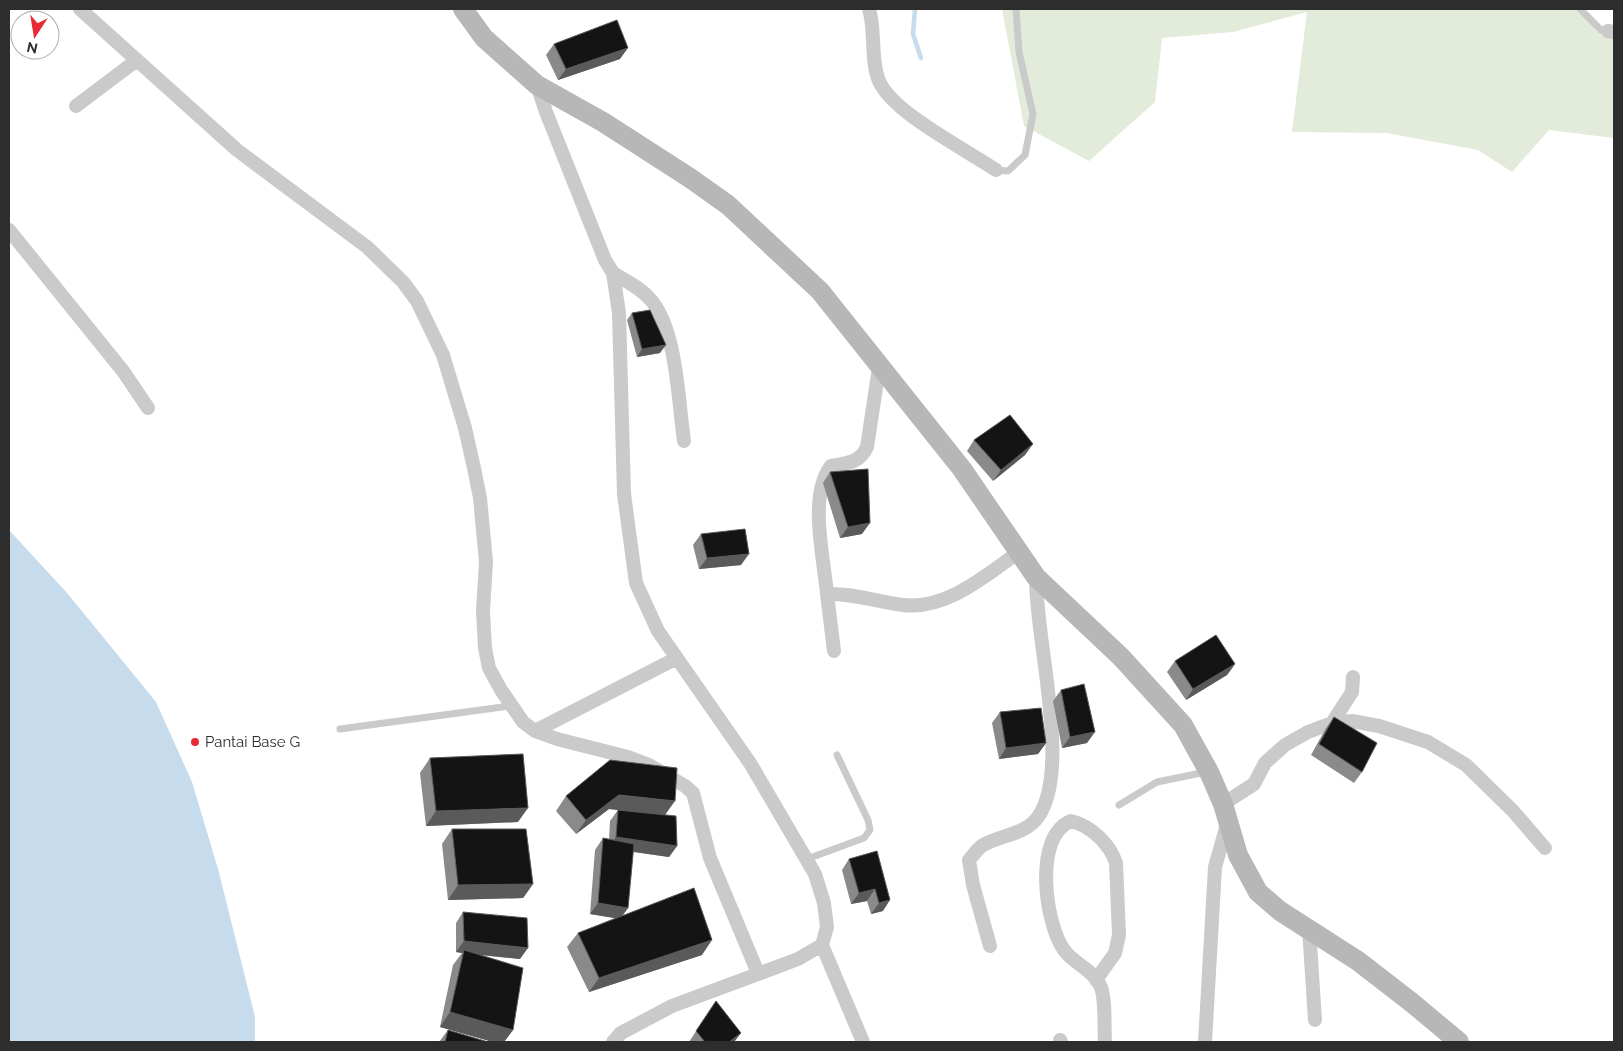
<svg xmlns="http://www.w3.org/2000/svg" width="1623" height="1051" viewBox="0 0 1623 1051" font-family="Raleway,sans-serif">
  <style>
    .green { fill: #e3ebda }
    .water { fill: #c6dbec }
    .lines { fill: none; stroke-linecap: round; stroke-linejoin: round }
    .stream { stroke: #c6dbec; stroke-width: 4.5 }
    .lane { stroke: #cacaca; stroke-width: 7 }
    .street { stroke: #cacaca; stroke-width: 14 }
    .secondary { stroke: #b7b7b7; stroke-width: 20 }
    .wall { fill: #8a8a8a }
    .shaded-wall { fill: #5a5a5a }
    .building { fill: #141414; stroke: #5a5a5a }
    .poi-dot { fill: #e82b33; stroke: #fff; stroke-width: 2 }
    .labels { text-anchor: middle; stroke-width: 5; stroke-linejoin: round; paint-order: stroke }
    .poi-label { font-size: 15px; fill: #2d2d2d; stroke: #fff; text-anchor: start }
  </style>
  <rect width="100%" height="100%" fill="#fff"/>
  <!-- green -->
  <path class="green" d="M1002 9H1583L1597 32 1614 33V138L1549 130 1512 172 1478 150 1387 133 1292 132 1307 12 1233 32 1162 38 1155 102 1089 161 1024 126Z"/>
  <!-- water -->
  <path class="water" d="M9 530 68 594 156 702 192 782 218 869 255 1017V1042H9Z"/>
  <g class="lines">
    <!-- stream -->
    <path class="stream" d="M915 9 913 34 921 58"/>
    <!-- lane -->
    <path class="lane" d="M1580 9 1601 30 1608 31
      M996 170 1008 171 1025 155 1033 114 1019 52 1016 9
      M340 729 510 706
      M1119 805 1157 782 1206 772
      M807 859 864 838 870 830 868 820 837 755"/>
    <!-- street -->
    <path class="street" d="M80 9 237 150 367 247 403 282 417 301 443 355 465 428 474 468 480 498 486 562 483 611 485 648 489 668 501 690 523 722 535 731 557 739 628 757 649 765 685 786 693 793 710 858 758 973
      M869 9C876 31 870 59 879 81 893 113 965 149 996 170
      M1608 31 1614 32
      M537 85 546 112 605 260 613 273 619 313 624 494 636 583 658 631 750 763 815 874 824 903 827 927 822 945 798 959 672 1006 621 1033 613 1042
      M76 106 137 60
      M9 230 123 371 148 408
      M613 273C626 281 641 288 651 300 677 331 678 400 684 441
      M827 594C824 558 808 496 831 466 847 463 860 463 867 447L879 368
      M834 651 827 594C854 593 877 602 903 605 947 610 986 575 1019 552
      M1332 723 1352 692 1353 677
      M535 731 675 659
      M1223 804 1254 784 1265 763 1285 745 1308 732 1332 723 1352 721 1379 726 1428 742 1466 765 1513 811 1545 848
      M1309 928 1315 1020
      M822 945 863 1042
      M990 946 973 885 969 860C974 855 978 847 985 844 1002 835 1026 834 1038 817 1072 769 1035 638 1036 577
      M1096 980 1115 953 1119 935 1116 863C1110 844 1091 826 1071 821 1033 836 1045 923 1064 950 1074 964 1092 969 1100 985 1106 996 1104 1028 1105 1042
      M1060 1040 1061 1042
      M1205 1042 1215 867 1228 821"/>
    <!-- secondary -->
    <path class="secondary" d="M463 9 484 38 537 85 603 122 690 178 728 205 820 291 962 469 1036 577 1121 657 1183 725 1209 772 1223 804 1238 855 1258 892 1280 911 1358 961 1411 1002 1459 1042"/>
  </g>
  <!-- wall -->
  <path class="wall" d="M554 44 620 59 558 80 546 55Z
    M632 313 660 353 637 357 627 320Z
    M974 440 1025 455 993 481 967 451Z
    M830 472 862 534 840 538 823 483Z
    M701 534 741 565 699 569 693 545Z
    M1175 661 1235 664 1227 675 1186 700 1167 672Z
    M1061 690 1087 743 1062 748 1053 701Z
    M1000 712 1046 743 1038 754 999 759 992 723Z
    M1334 717 1362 772 1354 783 1311 755 1326 728Z
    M430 758 518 822 426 826 420 773Z
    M566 796 665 815 677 846 669 857 633 852 628 908 623 915 702 955 589 992 567 947 578 933 615 918 590 914 595 850 603 838 609 840 610 821 618 810 609 809 576 834 556 811Z
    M452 829 533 884 523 898 448 900 442 844Z
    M877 851 883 911 871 914 867 901 851 904 842 870 849 859Z
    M463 912 520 959 479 955 513 1030 504 1042H493L440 1027 453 965 462 953 456 952V923Z
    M716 1001 741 1033 734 1042H689Z
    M448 1030 488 1042H439Z"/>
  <!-- shaded-wall -->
  <path class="shaded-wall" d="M628 48 620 59 558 80 566 69Z
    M666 345 660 353 637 357 642 349Z
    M1033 444 1025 455 993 481 1001 470Z
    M870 523 862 534 840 538 848 527Z
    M749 554 741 565 699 569 707 558Z
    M1235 664 1227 675 1186 700 1193 689Z
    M1095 732 1087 743 1062 748 1070 737Z
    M1046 743 1038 754 999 759 1006 748Z
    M619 795 675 801 665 815 609 809 576 834 586 820Z
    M528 808 518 822 426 826 436 811Z
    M616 837 677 846 669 857 608 848Z
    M533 884 523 898 448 900 458 885Z
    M875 889 867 901 851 904 859 893Z
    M890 900 883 911 871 914 879 903Z
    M598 903 628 908 620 919 590 914Z
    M712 940 702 955 589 992 599 978Z
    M464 941 528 948 520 959 463 953 464 950 462 953 456 952Z
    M450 1012 513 1030 504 1042H493L440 1027Z
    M741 1033 734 1042H729Z"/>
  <!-- building -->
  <path class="building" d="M617 20 628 48 566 69 554 44Z
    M650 310 666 345 642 349 632 313Z
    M1010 415 1033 444 1001 470 974 440Z
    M868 469 870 523 848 527 830 472Z
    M745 529 749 554 707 558 701 534Z
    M1216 635 1235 664 1193 689 1175 661Z
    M1084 684 1095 732 1070 737 1061 690Z
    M1041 708 1046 743 1006 748 1000 712Z
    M1334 717 1377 743 1362 772 1319 744Z
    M523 754 528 808 436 811 430 758Z
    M610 760 677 768 675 801 619 795 586 820 566 796Z
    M618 810 676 816 677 846 616 837Z
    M452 829H526L533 884 458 885Z
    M603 838 634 844 628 908 598 903Z
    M877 851 890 900 879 903 875 889 859 893 849 859Z
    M694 888 712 940 599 978 578 933Z
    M463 912 527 918 528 948 464 941Z
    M464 950 523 968 513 1030 450 1012Z
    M716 1001 741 1033 729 1042H705L696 1031Z
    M448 1030 488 1042H445Z"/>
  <!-- markers -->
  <circle class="poi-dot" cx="195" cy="742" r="5"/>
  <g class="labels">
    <!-- poi labels -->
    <g class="poi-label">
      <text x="205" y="747">Pantai Base G</text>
    </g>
  </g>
  <!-- border -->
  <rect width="1623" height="1051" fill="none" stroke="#2d2d2d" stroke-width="20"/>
  <!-- north arrow -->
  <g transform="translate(35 35) rotate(192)"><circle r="24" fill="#ffffff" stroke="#ababab"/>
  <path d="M0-4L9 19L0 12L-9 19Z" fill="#e82b33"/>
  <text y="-8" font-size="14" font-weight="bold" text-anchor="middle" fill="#2d2d2d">N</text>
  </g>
</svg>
